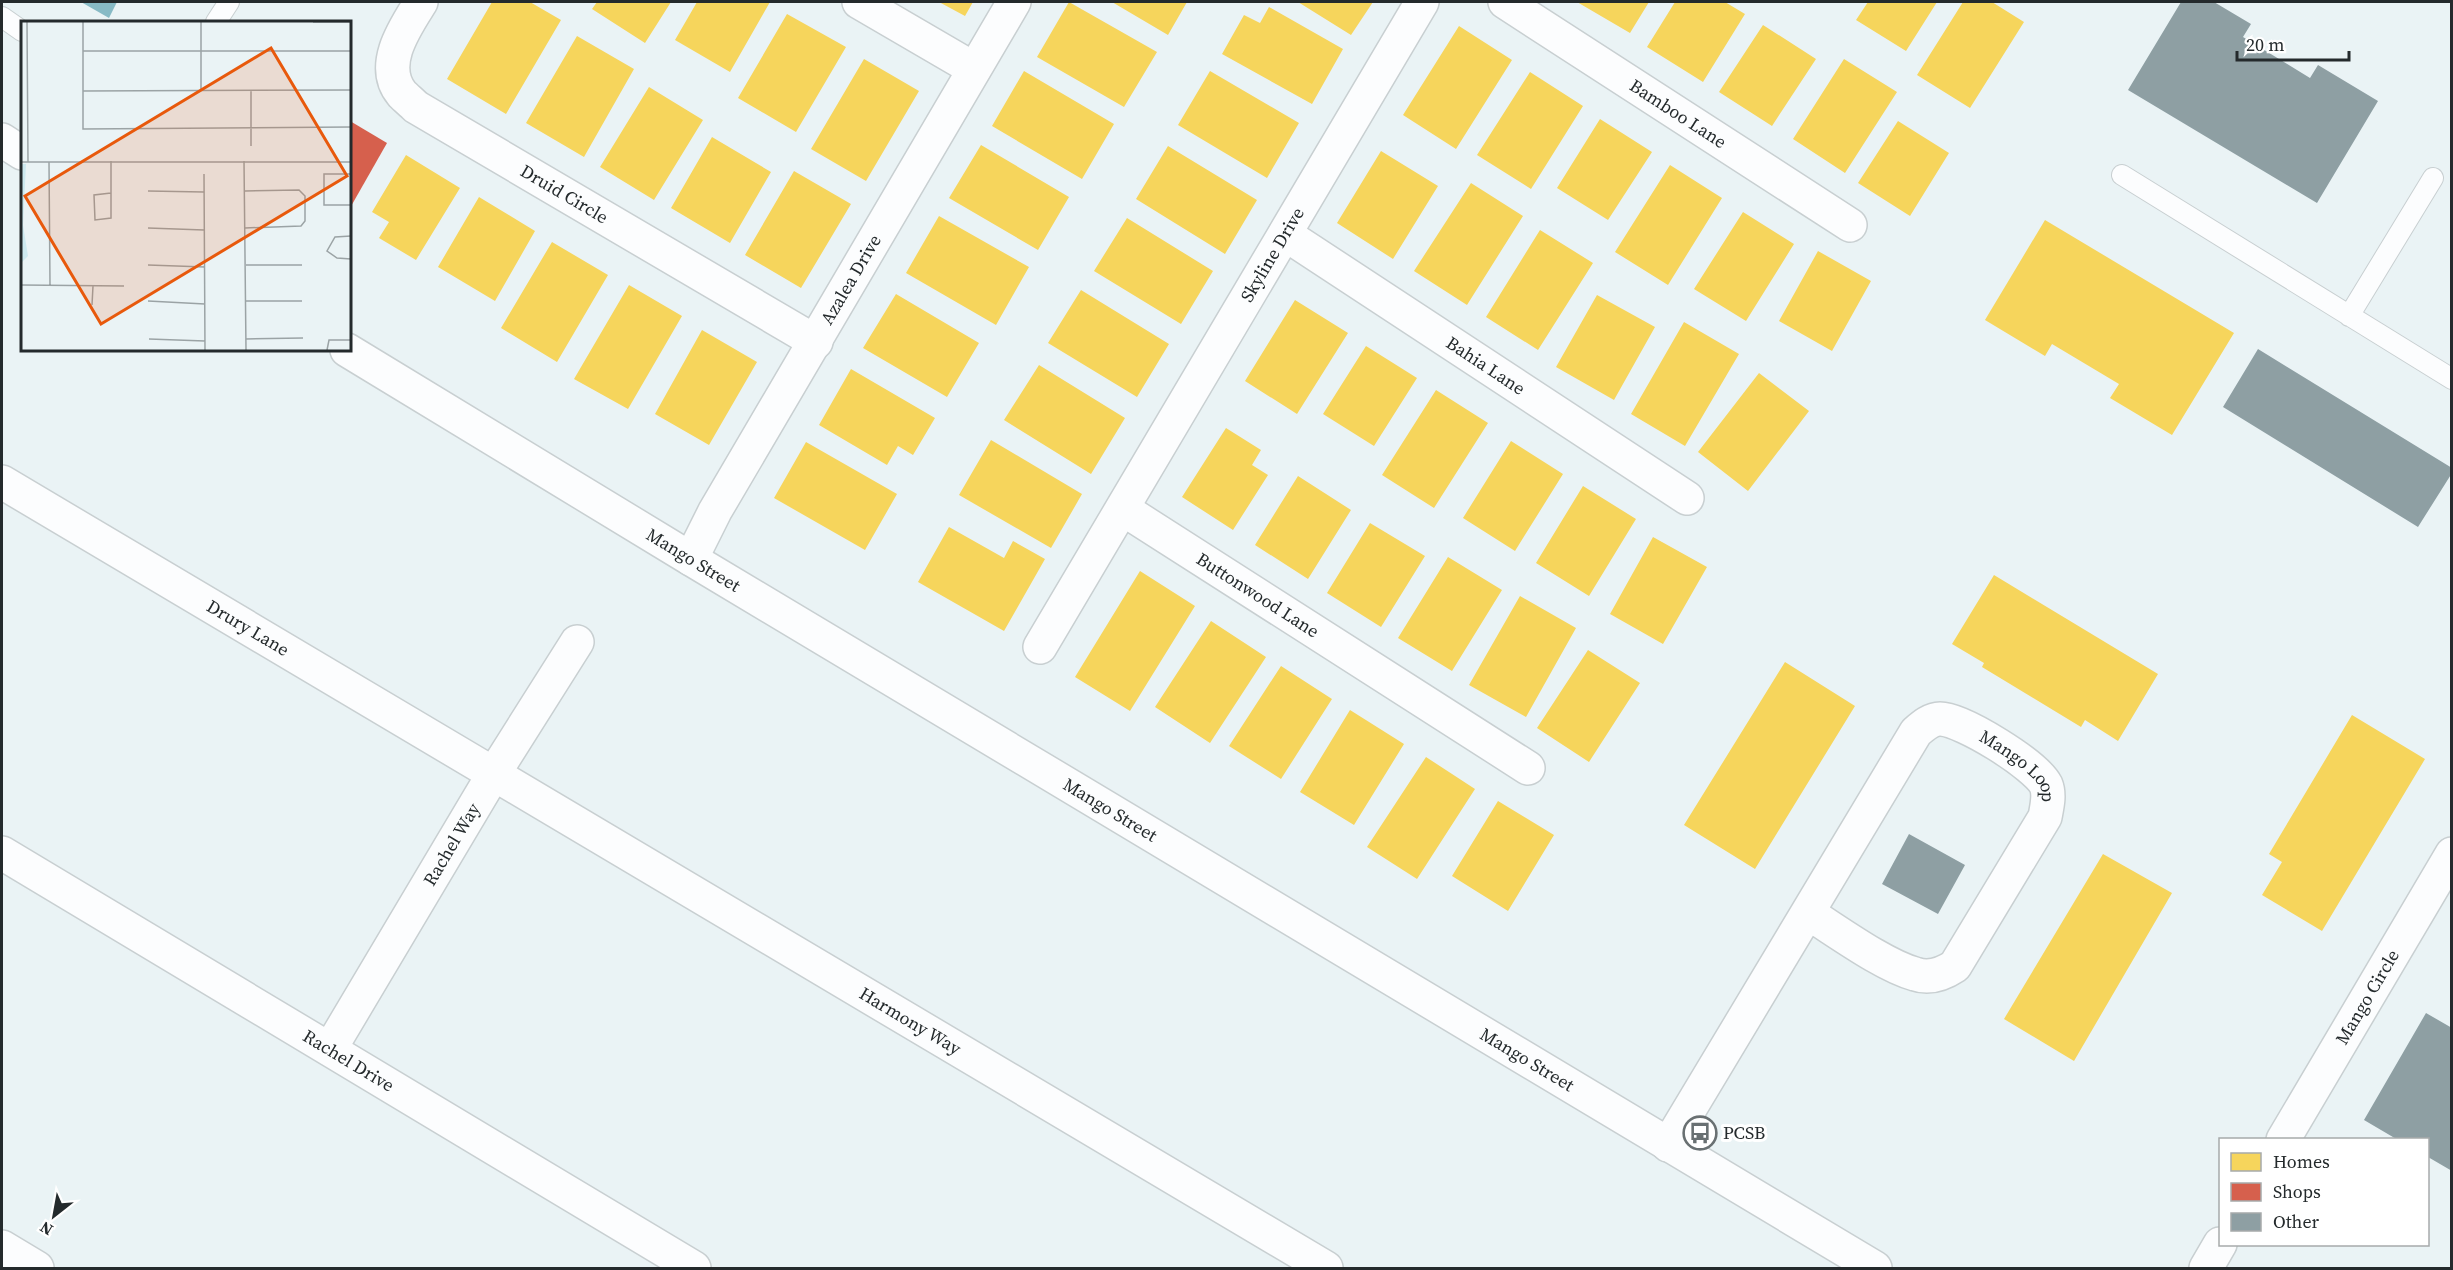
<svg xmlns="http://www.w3.org/2000/svg" width="2453" height="1270" viewBox="0 0 2453 1270" font-family="'Source Serif 4',serif">
  <style>
    .water { fill: #87bac5 }
    .homes { fill: #f6d55c }
    .shops { fill: #d6604d }
    .building { fill: #8e9fa3 }
    .lines { fill: none; stroke-linecap: round; stroke-linejoin: round }
    .service-casing { stroke: #c8cfd1; stroke-width: 22 }
    .minor-casing { stroke: #c8cfd1; stroke-width: 36 }
    .service { stroke: #fcfdfe; stroke-width: 20 }
    .minor { stroke: #fcfdfe; stroke-width: 33 }
    .labels { text-anchor: middle; stroke-width: 6; stroke-linejoin: round; paint-order: stroke }
    .street-label { font-size: 18px; fill: #242a2c; stroke: #fff }
    .poi-label { font-size: 18px; fill: #242a2c; stroke: #fff; text-anchor: start }
    .inset-road { fill: none; stroke: #9ba3a5; stroke-width: 1.5 }
    .view { fill: #e8590c; fill-opacity: 0.15; stroke: #e8590c; stroke-width: 3 }
    .inset-edge { fill: none; stroke: #242a2c; stroke-width: 3 }
  </style>
  <rect width="100%" height="100%" fill="#eaf3f5"/>
  <!-- water -->
  <path class="water" d="M81 2H117L109 18Z"/>
  <!-- homes -->
  <path class="homes" d="M492 2H530L561 20 506 114 447 79Z
    M597 2H671L645 43 592 9Z
    M697 2H770L730 72 675 40Z
    M939 2H973L965 16Z
    M1069 2 1157 52 1124 107 1037 57Z
    M1112 2H1187L1168 35Z
    M1298 2H1373L1351 35Z
    M1577 2H1649L1630 33Z
    M1675 2H1725L1745 14 1703 82 1647 47Z
    M1868 2H1937L1906 51 1856 20Z
    M1963 2H1992L2024 22 1970 108 1917 75Z
    M1269 7 1343 49 1312 104 1222 54 1244 15 1260 23Z
    M787 14 846 47 796 132 738 98Z
    M1763 25 1816 59 1772 126 1719 92Z
    M1459 26 1512 60 1456 149 1403 115Z
    M577 36 634 69 584 157 526 123Z
    M864 59 919 91 866 181 811 149Z
    M1844 59 1897 92 1845 173 1793 139Z
    M1024 71 1114 124 1082 179 992 126Z
    M1210 71 1299 123 1267 178 1178 125Z
    M1530 72 1583 106 1531 189 1477 155Z
    M649 87 703 120 654 200 600 167Z
    M1600 119 1652 152 1608 220 1557 188Z
    M1898 121 1949 153 1910 216 1858 183Z
    M712 137 771 172 730 243 671 208Z
    M981 145 1069 197 1038 250 949 198Z
    M1168 146 1257 200 1225 254 1136 199Z
    M1381 151 1438 186 1393 259 1337 223Z
    M406 155 460 188 416 260 379 238 389 222 372 212Z
    M1670 165 1722 198 1668 285 1615 252Z
    M794 171 851 204 801 288 745 255Z
    M1471 183 1523 216 1467 305 1414 271Z
    M479 197 535 231 495 301 438 267Z
    M1743 212 1794 244 1746 321 1694 289Z
    M939 216 1029 267 996 325 906 273Z
    M1127 218 1213 271 1181 324 1094 271Z
    M2045 220 2234 333 2172 435 2110 398 2119 384 2052 344 2045 356 1985 320Z
    M1540 230 1593 263 1538 350 1486 317Z
    M552 242 608 275 557 362 501 328Z
    M1818 251 1871 281 1832 351 1779 321Z
    M629 285 682 316 628 409 574 379Z
    M1081 290 1169 344 1137 397 1048 343Z
    M896 294 979 343 947 397 863 348Z
    M1597 295 1655 327 1614 400 1556 367Z
    M1295 300 1348 333 1297 414 1245 381Z
    M1684 322 1739 354 1685 446 1631 414Z
    M702 330 757 362 709 445 655 414Z
    M1366 346 1417 378 1374 446 1323 414Z
    M1039 365 1125 418 1091 474 1004 420Z
    M851 369 935 418 913 455 898 446 887 465 819 425Z
    M1759 373 1809 411 1748 491 1698 452Z
    M1436 390 1488 423 1434 508 1382 475Z
    M1226 428 1261 450 1252 465 1268 475 1233 530 1182 497Z
    M991 440 1082 494 1051 548 959 495Z
    M1511 441 1563 474 1515 551 1463 518Z
    M806 442 897 494 865 550 774 498Z
    M1298 476 1351 510 1308 579 1255 545Z
    M1583 486 1636 519 1589 596 1536 563Z
    M1370 523 1425 556 1381 627 1327 593Z
    M949 527 1004 558 1013 541 1045 559 1004 631 918 582Z
    M1653 537 1707 567 1663 644 1610 614Z
    M1448 557 1502 590 1452 671 1398 638Z
    M1140 571 1195 606 1130 711 1075 677Z
    M1994 575 2158 674 2118 741 2085 720 2081 727 1982 667 1984 663 1952 644Z
    M1520 596 1576 628 1526 717 1469 685Z
    M1211 621 1266 657 1210 743 1155 707Z
    M1588 650 1640 683 1589 762 1537 728Z
    M1785 662 1855 706 1755 869 1684 825Z
    M1281 666 1332 699 1281 779 1229 746Z
    M1350 710 1404 744 1354 825 1300 792Z
    M2352 715 2425 759 2322 931 2262 895 2282 862 2269 854Z
    M1426 757 1475 789 1417 879 1367 847Z
    M1498 801 1554 835 1508 911 1452 876Z
    M2103 854 2172 893 2074 1061 2004 1019Z"/>
  <!-- shops -->
  <path class="shops" d="M350 121 387 143 350 208Z"/>
  <!-- building -->
  <path class="building" d="M2181 2H2214L2251 24 2243 37 2310 78 2318 65 2378 101 2317 203 2128 90Z
    M2258 349 2452 468V473L2418 527 2223 407Z
    M1909 834 1965 865 1938 914 1882 884Z
    M2426 1013 2452 1028V1171L2428 1157V1140H2398L2364 1120Z"/>
  <g class="lines">
    <!-- service casing -->
    <g class="service-casing">
      <path id="service" d="M2 17 22 31
        M216 22 229 2
        M2122 175 2452 379
        M2349 316 2433 178"/>
    </g>
    <!-- minor casing -->
    <g class="minor-casing">
      <g id="minor">
        <path id="s1" d="M421 2C406 26 378 65 402 94 406 98 412 103 416 107L816 342"/>
        <path d="M859 2 974 69"/>
        <path id="s2" d="M1505 2 1850 225"/>
        <path d="M2 140 22 153"/>
        <path id="s3" d="M1285 234 1687 498"/>
        <path id="s4" d="M347 350 691 559 1875 1268"/>
        <path id="s5" d="M2 482 1326 1268"/>
        <path id="s6" d="M1123 509 1528 768"/>
        <path id="s7" d="M691 559 715 511 1014 2"/>
        <path id="s8" d="M1040 647 1422 2"/>
        <path id="s9" d="M2 853 694 1268"/>
        <path id="s10" d="M330 1049 493 775 577 642"/>
        <path id="s11" d="M2283 1140 2452 854"/>
        <path id="s12" d="M1668 1145 1916 732C1923 726 1931 719 1940 719 1962 719 2036 765 2046 785 2050 795 2047 806 2045 817L1955 966C1943 974 1929 979 1915 974 1883 965 1837 931 1808 913"/>
        <path d="M2 1247 37 1268"/>
        <path d="M2206 1268 2220 1244"/>
      </g>
    </g>
    <!-- service -->
    <use href="#service" class="service"/>
    <!-- minor -->
    <use href="#minor" class="minor"/>
  </g>
  <!-- icons -->
  <defs>
    <g id="bus-ring" transform="scale(1.725)"><circle r="9.5" fill="#fff" stroke="#697072" stroke-width="1.5"/><path d="M-5-6H5V4H4V6H2V4H-2V6H-4V4H-5ZM-3.5-4V0h7V-4ZM-3.5 1.2v1.5H-2V1.2ZM2 1.2v1.5H3.5V1.2Z" fill="#697072"/></g>
  </defs>
  <g fill-rule="evenodd">
    <use href="#bus-ring" x="1700" y="1133"/>
  </g>
  <g class="labels">
    <!-- street labels -->
    <g class="street-label">
      <text dy="6" stroke="none"><textPath href="#s2" startOffset="206">Bamboo Lane</textPath></text>
      <text dy="6" stroke="none"><textPath href="#s1" startOffset="292">Druid Circle</textPath></text>
      <text dy="6" stroke="none"><textPath href="#s8" startOffset="456">Skyline Drive</textPath></text>
      <text dy="6" stroke="none"><textPath href="#s7" startOffset="322">Azalea Drive</textPath></text>
      <text dy="6" stroke="none"><textPath href="#s3" startOffset="240">Bahia Lane</textPath></text>
      <text dy="6" stroke="none"><textPath href="#s4" startOffset="405">Mango Street</textPath></text>
      <text dy="6" stroke="none"><textPath href="#s6" startOffset="160">Buttonwood Lane</textPath></text>
      <text dy="6" stroke="none"><textPath href="#s5" startOffset="286">Drury Lane</textPath></text>
      <text dy="6" stroke="none"><textPath href="#s12" startOffset="604">Mango Loop</textPath></text>
      <text dy="6" stroke="none"><textPath href="#s4" startOffset="891">Mango Street</textPath></text>
      <text dy="6" stroke="none"><textPath href="#s10" startOffset="238">Rachel Way</textPath></text>
      <text dy="6" stroke="none"><textPath href="#s11" startOffset="166">Mango Circle</textPath></text>
      <text dy="6" stroke="none"><textPath href="#s5" startOffset="1056">Harmony Way</textPath></text>
      <text dy="6" stroke="none"><textPath href="#s9" startOffset="404">Rachel Drive</textPath></text>
      <text dy="6" stroke="none"><textPath href="#s4" startOffset="1377">Mango Street</textPath></text>
    </g>
    <!-- poi labels -->
    <g class="poi-label">
      <text x="1723" y="1139">PCSB</text>
    </g>
  </g>
  <!-- overview -->
  <g transform="translate(21 21)">
    <rect width="330" height="330" fill="#eaf3f5"/>
    <path d="M0 143H5L2 204 7 235 0 242Z" fill="#cde9ef"/>
    <path class="inset-road" d="M6 1 7 141M62 1V108L330 106M180 1V69M292 1H330M62 30H330M62 70 330 69M230 125V69M90 140V197L74 199 73 174 90 172M223 140 225 329M0 141H330M28 141 29 264M183 153 184 329M330 153H303V184H330M127 170 183 171M224 170 278 169 284 175V200L280 205 224 207M127 207 183 209M330 215 314 216 306 230 316 237 330 238M127 244 184 246M225 244H281M0 264 103 265M127 280 184 283M225 280H281M71 284 72 265M128 318 184 320M225 318 282 317M306 329 308 319H330"/>
    <path class="view" d="M250 27 326 155 80 303 4 175Z"/>
    <rect width="330" height="330" class="inset-edge"/>
  </g>
  <!-- border -->
  <rect width="2453" height="1270" fill="none" stroke="#242a2c" stroke-width="6"/>
  <!-- legend -->
  <rect x="2219" y="1138" width="210" height="108" fill="#ffffff" stroke="#a7aaab" stroke-width="1.5"/>
  <rect x="2231" y="1153" width="30" height="18" fill="#f6d55c" stroke="#a7aaab" stroke-width="1.5"/>
  <text x="2273" y="1168" font-size="18" fill="#242a2c">Homes</text>
  <rect x="2231" y="1183" width="30" height="18" fill="#d6604d" stroke="#a7aaab" stroke-width="1.5"/>
  <text x="2273" y="1198" font-size="18" fill="#242a2c">Shops</text>
  <rect x="2231" y="1213" width="30" height="18" fill="#8e9fa3" stroke="#a7aaab" stroke-width="1.5"/>
  <text x="2273" y="1228" font-size="18" fill="#242a2c">Other</text>
  <!-- north arrow -->
  <g transform="translate(54 1216) rotate(211)" stroke="#ffffff" stroke-width="4.5" paint-order="stroke">
  <path d="M0-4.5L10 22L0 15L-10 22Z" fill="#242a2c"/>
  <text y="-9" font-size="16" font-weight="bold" text-anchor="middle" fill="#242a2c">N</text>
  </g>
  <!-- scale -->
  <path d="M2237 51v9h112v-9" fill="none" stroke="#242a2c" stroke-width="3"/>
  <text x="2246" y="51" font-size="18" fill="#242a2c" stroke="#ffffff" stroke-width="4.5" paint-order="stroke">20 m</text>
</svg>
